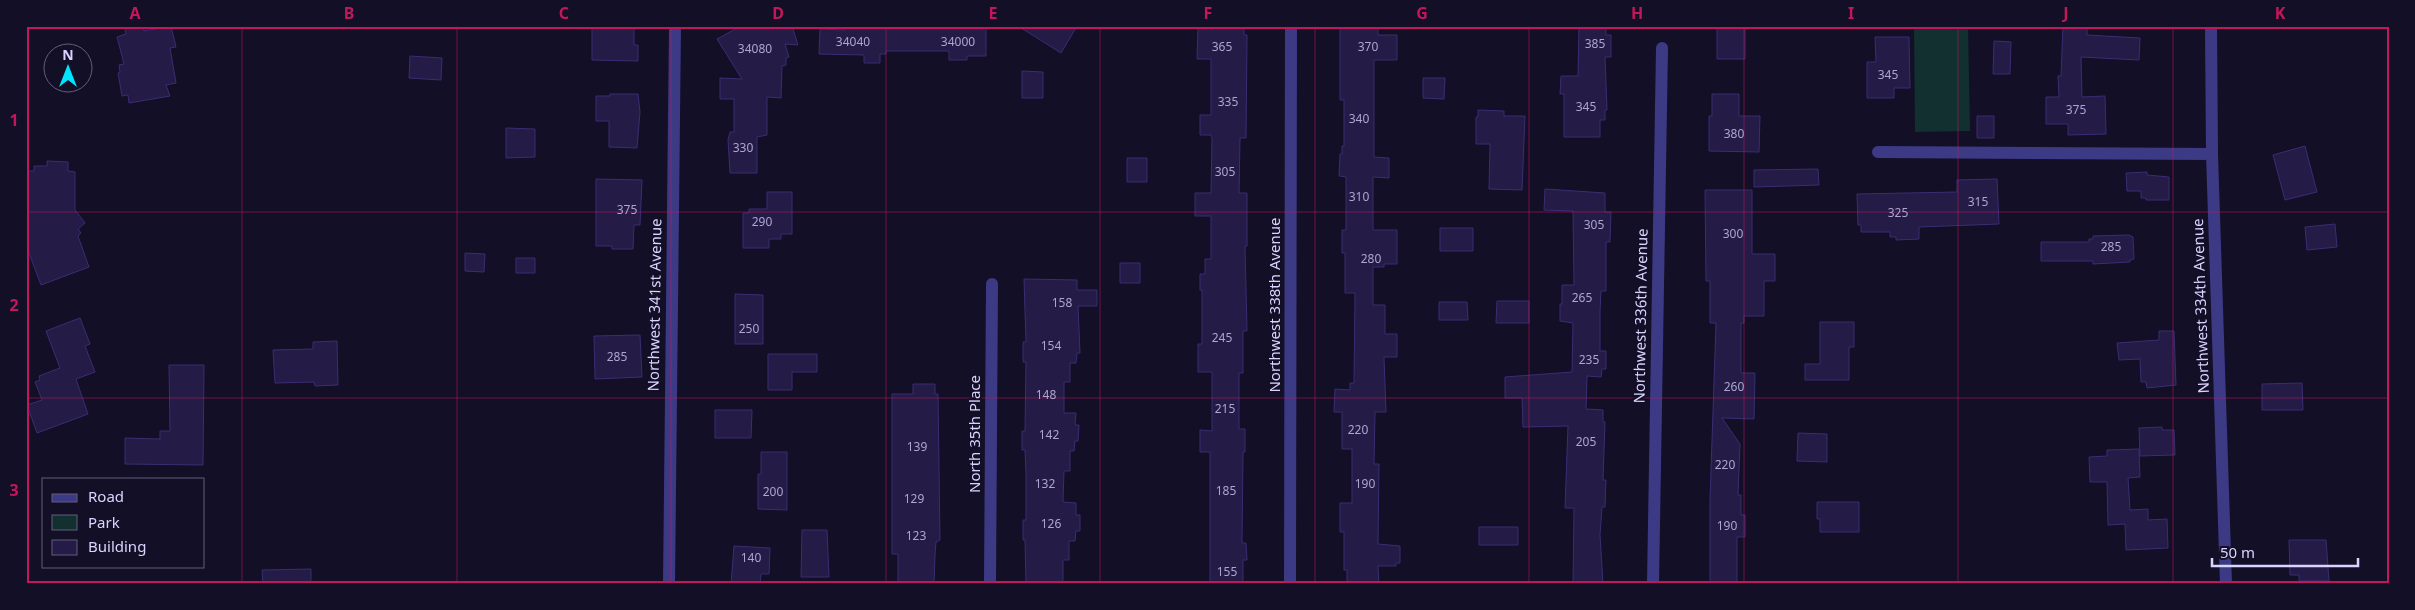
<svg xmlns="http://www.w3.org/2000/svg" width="2415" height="610" viewBox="0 0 2415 610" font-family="'Noto Sans',sans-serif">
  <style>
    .green { fill: #12302f }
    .building { fill: #241b47; stroke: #3b2d73 }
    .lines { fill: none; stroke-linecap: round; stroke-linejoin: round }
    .street { stroke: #3d3a85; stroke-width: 12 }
    .grid { fill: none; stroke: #c2185b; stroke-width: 1; stroke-opacity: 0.55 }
    .labels { text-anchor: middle; stroke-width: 4; stroke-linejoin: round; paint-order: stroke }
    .number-label { font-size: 12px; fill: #aca6d1 }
    .street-label { font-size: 15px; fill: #d9d4ff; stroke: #130f26 }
    .neatline { fill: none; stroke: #c2185b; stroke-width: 2 }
    .grid-label { font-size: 16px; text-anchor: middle; font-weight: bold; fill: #c2185b }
  </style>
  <rect width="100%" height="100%" fill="#130f26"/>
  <!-- green -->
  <path class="green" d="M1914 26H1968L1970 131 1915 132Z"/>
  <!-- building -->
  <path class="building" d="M124 26H143L144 31 171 26 176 47 170 48 176 83 166 85 170 96 129 103 128 95 122 96 118 73 120 72 119 65 124 64 117 37 126 34Z
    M592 26H634V45H638V61L592 60Z
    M741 26H792L798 45 785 44 789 57 786 58V65L782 66 781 98 767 97V135L757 137V173H730L728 140 730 132H734V99H720V78L742 79 717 39Z
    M845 26H986V56H967V60H949V51H886V54H880V63H864V55L819 54 820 29 845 30Z
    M1018 26H1077L1061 53Z
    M1198 26H1244V35H1247L1246 138H1240L1239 193H1247V246H1245L1247 331H1243V373H1239V429H1245V452H1243L1242 543H1246L1247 560H1243V584H1210V452H1200V430L1212 431V372H1198V344H1202V290H1200V274H1205V259H1211V216H1195V193H1211L1212 138 1211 135H1200V115H1211V59H1197Z
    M1340 26H1378V35H1397V60H1374V157L1389 158V178L1373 177V230H1397V264H1384V267H1373V305H1385V334H1397V357H1384L1386 412H1375L1374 464H1379L1378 544 1400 546V563H1396V566H1378L1379 584H1347V570H1344V532H1340V503H1352V449H1342V412H1334L1335 389 1350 390V383H1354L1355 293H1345V253H1342V230H1346V177L1339 176 1340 154H1342V146H1344V100H1340Z
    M1579 26H1606V35H1611V57H1605L1607 110H1605V120H1600V137H1564V94H1560L1561 76H1578Z
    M1717 26H1745V59H1717Z
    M2063 26H2087V35L2140 38 2139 60 2081 57 2082 97 2105 96 2106 134 2068 135V124H2046V97H2059L2058 76H2061Z
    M1875 37H1909L1910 88H1894V98H1867V62H1876Z
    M1994 41 2011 42 2010 74H1993Z
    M410 56 442 58 441 80 409 78Z
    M1022 71 1043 72V98H1022Z
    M1423 78H1445L1444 99 1423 98Z
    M610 94H638L640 112 637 148 609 147V121H596V96H610Z
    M1712 94H1739V116H1760L1759 152 1709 151V116H1712Z
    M1478 110 1504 111V116H1525L1522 190 1489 189 1490 144H1476V117H1478Z
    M1977 116H1994V138H1977Z
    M506 128 535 129V157L506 158Z
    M2305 146 2317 192 2285 200 2273 155Z
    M1127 158H1147V182H1127Z
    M47 161 68 162V171L75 172V210L85 223 78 229 81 233 78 236 89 267 41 285 26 245V171H34V166H47Z
    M1818 169 1819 185 1754 187V170Z
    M2147 172V175L2169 177V200H2146V198H2141V191H2127L2126 173Z
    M596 179 642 180 640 225H634L633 249H612V246H596Z
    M1997 179 1999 224 1919 227V239L1896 240V237H1890V232H1861V225H1858L1857 194 1957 192V180Z
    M1545 189 1605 193V212H1611L1610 242H1606V291H1601L1600 311V351H1606V369H1602L1601 377 1587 376 1586 409 1603 410V422H1605L1603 480H1606L1605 507H1602L1600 535 1603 584H1573L1574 508H1565L1568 426 1523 427 1522 398H1505V377L1572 372 1573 323 1560 321V304H1562V285H1574L1573 211 1544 210Z
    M1705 190H1752V254H1775V281H1764V316H1744V323H1741V373H1755L1754 419 1722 418 1740 444 1738 495H1741V515H1745V537H1737V584H1710V500L1716 323H1710V281H1706Z
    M767 192H792V234H781V239H769V248H743V213H749V209H767Z
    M2335 224 2337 247 2307 250 2305 227Z
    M1440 228H1473V251H1440Z
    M2129 235 2133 237 2134 259 2130 260V262L2093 264V261H2041V242H2089V239H2093V236Z
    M465 253 485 254 484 272 465 271Z
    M516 258H535V273H516Z
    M1120 263H1140V283H1120Z
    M1024 279 1077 280V290H1097V306H1078L1080 353H1077L1076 363H1070V382H1064V413H1076L1075 425H1079L1078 441H1075L1074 451H1070V471H1064L1063 502 1076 503V515H1080V531H1076L1075 541H1069V560H1063V584H1026L1025 540H1023V520H1026V474L1025 450H1022V431H1025L1026 362H1023V342H1026Z
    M735 294 763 295V344H735Z
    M1497 301H1529V323H1496Z
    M1439 302H1467L1468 320H1439Z
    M80 318 90 344 85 346 95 372 76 379 88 414 37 433 27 405 42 400 35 382 40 380 39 376 60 368 46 331Z
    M1820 322H1854V347H1849V380H1805V364H1820Z
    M2159 331H2174L2176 385 2147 388 2146 382H2141L2140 359 2119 360 2117 343 2159 340Z
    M640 335 642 377 595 379 594 336Z
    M337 341 338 385 315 386 314 382 275 383 273 350 313 349V342Z
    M768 354H817V372H792V390H768Z
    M169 365H204L203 465 125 464V438L160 439V431H170Z
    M2302 383 2303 410H2262V384Z
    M913 384H935V394H938L940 540 936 542 935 555 934 584H898V554H892V394H913Z
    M715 410H752L751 438H715Z
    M2162 427V430H2174L2175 455 2140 456 2139 428Z
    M1798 433 1827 434V462L1797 461Z
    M2139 449 2140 477 2128 478 2130 510 2148 509V520L2167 519 2168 548 2126 550 2125 524 2108 525 2107 482H2090L2089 457 2107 456V450Z
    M761 452H787V510L758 509V474H761Z
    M1817 502H1859V532H1820V519H1817Z
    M1479 527H1518V545H1479Z
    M802 530H827L829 577H801Z
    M2289 540H2326L2329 581H2299V575H2290Z
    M734 546 770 548 769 574H761L760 584H731Z
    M311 569V584H263L262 570Z"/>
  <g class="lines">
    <!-- street -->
    <path class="street" d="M2211 26 2212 154 2226 584
      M1878 152 2212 154
      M669 584 675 26
      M990 584 992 284
      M1290 584 1291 26
      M1653 584 1662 48"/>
  </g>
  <!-- grid -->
  <path class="grid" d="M242 26V584M457 26V584M671 26V584M886 26V584M1100 26V584M1315 26V584M1529 26V584M1744 26V584M1958 26V584M2173 26V584M26 212H2389M26 398H2389"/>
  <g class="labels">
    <!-- number labels -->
    <g class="number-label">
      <text x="853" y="46">34040</text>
      <text x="958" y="46">34000</text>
      <text x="1595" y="48">385</text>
      <text x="1222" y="51">365</text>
      <text x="1368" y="51">370</text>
      <text x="755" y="53">34080</text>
      <text x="1888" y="79">345</text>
      <text x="1228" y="106">335</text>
      <text x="1586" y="111">345</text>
      <text x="2076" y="114">375</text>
      <text x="1359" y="123">340</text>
      <text x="1734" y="138">380</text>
      <text x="743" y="152">330</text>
      <text x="1225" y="176">305</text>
      <text x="1359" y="201">310</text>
      <text x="1978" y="206">315</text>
      <text x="627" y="214">375</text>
      <text x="1898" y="217">325</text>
      <text x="762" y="226">290</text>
      <text x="1594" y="229">305</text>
      <text x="1733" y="238">300</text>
      <text x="2111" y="251">285</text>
      <text x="1371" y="263">280</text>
      <text x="1582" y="302">265</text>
      <text x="1062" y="307">158</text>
      <text x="749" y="333">250</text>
      <text x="1222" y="342">245</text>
      <text x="1051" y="350">154</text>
      <text x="617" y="361">285</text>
      <text x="1589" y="364">235</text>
      <text x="1734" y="391">260</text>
      <text x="1046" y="399">148</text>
      <text x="1225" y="413">215</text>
      <text x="1358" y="434">220</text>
      <text x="1049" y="439">142</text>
      <text x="1586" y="446">205</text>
      <text x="917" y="451">139</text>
      <text x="1725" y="469">220</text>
      <text x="1045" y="488">132</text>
      <text x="1365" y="488">190</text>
      <text x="1226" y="495">185</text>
      <text x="773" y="496">200</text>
      <text x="914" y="503">129</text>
      <text x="1051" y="528">126</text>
      <text x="1727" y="530">190</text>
      <text x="916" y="540">123</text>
      <text x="751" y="562">140</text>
      <text x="1227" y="576">155</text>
    </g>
    <!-- street labels -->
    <g class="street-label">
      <text transform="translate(655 305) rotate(-89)" y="5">Northwest 341st Avenue</text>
      <text transform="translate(1275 305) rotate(-90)" y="5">Northwest 338th Avenue</text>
      <text transform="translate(2201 306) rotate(-92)" y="5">Northwest 334th Avenue</text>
      <text transform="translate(1641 316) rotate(-89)" y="5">Northwest 336th Avenue</text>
      <text transform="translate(975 434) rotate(-90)" y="5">North 35th Place</text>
    </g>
  </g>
  <!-- border -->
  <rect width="2415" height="610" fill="none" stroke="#130f26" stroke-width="55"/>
  <!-- legend -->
  <rect x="42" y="478" width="162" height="90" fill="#130f26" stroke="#625e7d"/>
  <rect x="52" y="494" width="25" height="8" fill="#3d3a85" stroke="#625e7d"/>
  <text x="88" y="502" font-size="15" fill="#d9d4ff">Road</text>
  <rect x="52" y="515" width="25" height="15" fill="#12302f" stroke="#625e7d"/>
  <text x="88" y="528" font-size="15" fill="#d9d4ff">Park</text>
  <rect x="52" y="540" width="25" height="15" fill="#241b47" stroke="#625e7d"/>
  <text x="88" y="552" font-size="15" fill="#d9d4ff">Building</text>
  <!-- north arrow -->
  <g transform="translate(68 68)"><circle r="24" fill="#130f26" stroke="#625e7d"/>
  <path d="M0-4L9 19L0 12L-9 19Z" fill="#00e5ff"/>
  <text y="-8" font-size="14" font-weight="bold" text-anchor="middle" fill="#d9d4ff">N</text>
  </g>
  <!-- scale -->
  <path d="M2212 558v8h146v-8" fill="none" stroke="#d9d4ff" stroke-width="2.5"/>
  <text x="2220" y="558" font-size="15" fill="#d9d4ff" stroke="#130f26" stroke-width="4" paint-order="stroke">50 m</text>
  <rect x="28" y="28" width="2360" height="554" class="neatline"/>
  <g class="grid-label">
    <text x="135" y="19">A</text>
    <text x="349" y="19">B</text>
    <text x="564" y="19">C</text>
    <text x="778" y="19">D</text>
    <text x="993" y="19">E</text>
    <text x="1208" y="19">F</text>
    <text x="1422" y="19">G</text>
    <text x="1637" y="19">H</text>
    <text x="1851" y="19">I</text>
    <text x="2066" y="19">J</text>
    <text x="2280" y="19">K</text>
    <text x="14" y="126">1</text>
    <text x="14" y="311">2</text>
    <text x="14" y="496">3</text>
  </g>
</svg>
